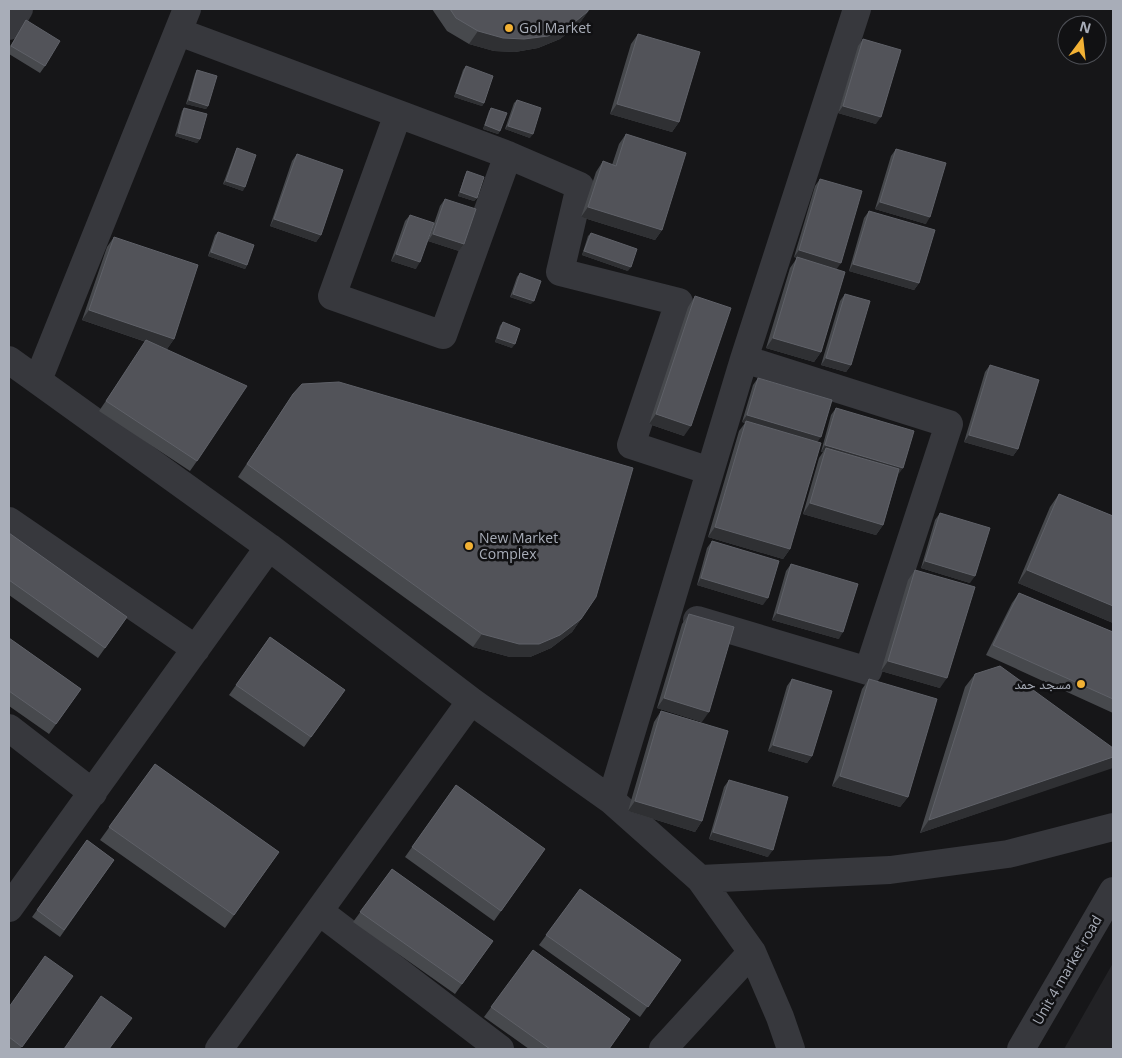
<svg xmlns="http://www.w3.org/2000/svg" width="1122" height="1058" viewBox="0 0 1122 1058" font-family="'Open Sans','Noto Naskh Arabic',sans-serif">
  <style>
    .built { fill: #222225 }
    .lines { fill: none; stroke-linecap: round; stroke-linejoin: round }
    .street { stroke: #37383d; stroke-width: 28 }
    .wall { fill: #47494d }
    .shaded-wall { fill: #2f3033 }
    .building { fill: #525359; stroke: #5f6168 }
    .poi-dot { fill: #f2b134; stroke: #111113; stroke-width: 2 }
    .labels { text-anchor: middle; stroke-width: 5; stroke-linejoin: round; paint-order: stroke }
    .poi-label { font-size: 14px; fill: #a8adb8; stroke: #111113; text-anchor: start }
    .street-label { font-size: 14px; fill: #a8adb8; stroke: #111113 }
  </style>
  <rect width="100%" height="100%" fill="#161618"/>
  <!-- built -->
  <path class="built" d="M1113 963V1049H1064Z"/>
  <g class="lines">
    <!-- street -->
    <path class="street" d="M9 26 19 9
      M179 32 508 155 580 186 560 272 679 302 631 445 710 471
      M398 114 332 296 443 335 508 155
      M9 360 269 547 471 701 611 800 700 879 752 952 780 1017 791 1049
      M38 380 187 9
      M9 521 196 649
      M697 620 868 671 949 424 744 359
      M9 728 93 793
      M611 800 744 359 857 9
      M700 879 890 870 1008 854 1113 827
      M9 908 269 547
      M320 912 500 1049
      M219 1049 471 701
      M663 1049 752 952
      M1021 1049 1113 891"/>
  </g>
  <!-- wall -->
  <path class="wall" d="M432 9H590L578 25 560 39 538 48 515 52 494 51 469 44 447 31Z
    M26 20 45 66 40 73 9 54V48Z
    M638 34 679 122 672 132 610 114 631 44Z
    M863 39 876 124 838 113 858 46Z
    M466 66 484 103 482 106 454 97 463 70Z
    M197 70 208 106 206 109 186 104 195 74Z
    M517 100 530 138 505 129 514 103Z
    M184 108 200 139 197 143 175 136 182 111Z
    M491 108 500 131 498 134 483 129 489 111Z
    M626 134 662 230 655 240 581 217 596 172 603 161 612 165 619 144Z
    M237 148 243 191 223 184 235 152Z
    M896 149 926 224 875 209 891 156Z
    M297 154 321 235 316 242 270 226 292 161Z
    M467 171 477 198 474 201 458 196 465 175Z
    M820 179 837 269 821 352 814 362 766 348 790 268 797 258 794 257 815 186Z
    M445 199 464 244 459 251 428 241 440 206Z
    M869 211 919 283 914 290 849 271 864 218Z
    M410 215 416 269 391 261 405 221Z
    M218 232 247 265 245 269 208 256 215 235Z
    M591 233 628 271 582 255 588 236Z
    M114 237 174 339 167 349 159 346 197 461 190 471 99 411 146 342 82 320 107 247Z
    M520 273 531 304 510 297 517 277Z
    M845 294 851 365 846 372 821 365 840 301Z
    M695 296 684 436 649 424 688 307Z
    M503 322 512 348 495 342 500 326Z
    M990 365 1018 449 1013 456 964 442 985 372Z
    M758 378 817 442 790 549 783 559 708 537 739 431 745 423 742 422 753 385Z
    M293 394 581 619 572 632 551 648 530 657H510L473 647 238 477Z
    M836 408 898 475 883 525 876 535 803 514 819 458 823 452H821L831 415Z
    M1059 494 1113 516V623L1018 583 1050 507Z
    M940 513 970 583 921 568 935 520Z
    M9 533 127 617 98 658 9 595Z
    M712 541 763 605 697 585 707 548Z
    M791 564 839 639 772 620 786 571Z
    M915 570 940 688 881 671 908 580Z
    M1019 593 1113 632V713L986 655 1012 603Z
    M689 614 702 722 657 708 682 624Z
    M270 637 345 690 304 747 229 695Z
    M9 638 81 689 49 734 9 706Z
    M975 674 1113 748V767L920 833 965 687Z
    M792 679 812 756 807 763 768 751 787 686Z
    M869 679 908 797 900 807 832 786 862 689Z
    M661 711 702 821 695 832 628 811 654 722Z
    M155 764 279 852 225 928 100 840Z
    M729 780 768 857 709 839 724 787Z
    M456 785 545 849 494 921 405 857Z
    M87 840 114 860 60 937 32 917Z
    M392 869 493 941 455 994 353 922Z
    M580 889 681 960 640 1017 539 945Z
    M533 950 609 1049H529L484 1017Z
    M73 976 20 1049H9V1007Z"/>
  <!-- shaded-wall -->
  <path class="shaded-wall" d="M590 9 578 25 560 39 538 48 515 52 494 51 469 44 478 31Z
    M456 93 484 103 482 106 454 97Z
    M189 100 208 106 206 109 186 104Z
    M617 104 679 122 672 132 610 114Z
    M843 106 881 117 876 124 838 113Z
    M485 125 500 131 498 134 483 129Z
    M508 126 533 134 530 138 505 129Z
    M178 133 200 139 197 143 175 136Z
    M226 181 245 187 243 191 223 184Z
    M460 192 477 198 474 201 458 196Z
    M880 202 930 217 926 224 875 209Z
    M588 207 662 230 655 240 581 217Z
    M274 219 321 235 316 242 270 226Z
    M433 234 464 244 459 251 428 241Z
    M799 250 841 263 836 270 794 257Z
    M584 251 631 267 628 271 582 255Z
    M211 252 247 265 245 269 208 256Z
    M396 254 420 262 416 269 391 261Z
    M853 264 919 283 914 290 849 271Z
    M513 294 534 301 531 304 510 297Z
    M89 310 174 339 167 349 82 320Z
    M497 338 515 344 512 348 495 342Z
    M773 338 821 352 814 362 766 348Z
    M826 358 851 365 846 372 821 365Z
    M656 414 691 426 684 436 649 424Z
    M747 415 821 437 816 444 742 422Z
    M969 435 1018 449 1013 456 964 442Z
    M825 445 903 468 898 475 824 453 826 448 823 452H821Z
    M810 503 883 525 876 535 803 514Z
    M715 527 790 549 783 559 708 537Z
    M925 561 975 576 970 583 921 568Z
    M1027 570 1113 606V623L1018 583Z
    M701 578 768 598 763 605 697 585Z
    M777 613 843 632 839 639 772 620Z
    M581 619 572 632 551 648 530 657H510L473 647 482 634Z
    M888 661 947 678 940 688 881 671Z
    M664 698 709 712 702 722 657 708Z
    M773 745 812 756 807 763 768 751Z
    M1113 757V768L920 833 929 820Z
    M840 776 908 797 900 807 832 786Z
    M635 801 702 821 695 832 628 811Z
    M713 832 773 850 768 857 709 839Z"/>
  <!-- building -->
  <path class="building" d="M450 9H589L587 12 570 26 548 36 524 39 503 38 478 31 456 18Z
    M26 20 60 41 45 66 11 46Z
    M638 34 700 52 679 122 617 104Z
    M863 39 901 50 881 117 843 106Z
    M466 66 493 76 484 103 456 93Z
    M197 70 217 76 208 106 189 100Z
    M517 100 541 108 533 134 508 126Z
    M184 108 207 114 200 139 178 133Z
    M491 108 507 113 500 131 485 125Z
    M626 134 686 153 662 230 588 207 603 161 616 166Z
    M237 148 256 155 245 187 226 181Z
    M896 149 946 163 930 217 880 202Z
    M297 154 343 170 321 235 274 219Z
    M467 171 484 177 477 198 460 192Z
    M820 179 862 191 841 263 799 250Z
    M445 199 476 209 464 244 433 234Z
    M869 211 935 230 919 283 853 264Z
    M410 215 434 223 420 262 396 254Z
    M218 232 254 245 247 265 211 252Z
    M591 233 637 249 631 267 584 251Z
    M114 237 198 265 174 339 89 310Z
    M797 257 845 272 821 352 773 338Z
    M520 273 541 281 534 301 513 294Z
    M845 294 870 301 851 365 826 358Z
    M695 296 731 308 691 426 656 414Z
    M503 322 520 329 515 344 497 338Z
    M146 340 247 386 197 461 106 401Z
    M990 365 1039 380 1018 449 969 435Z
    M758 378 832 400 821 437 747 415Z
    M339 382 633 468 596 597 581 619 560 635 539 644H519L482 634 247 464 293 394 302 384Z
    M836 408 914 431 903 468 825 445Z
    M746 421 821 443 790 549 715 527Z
    M826 448 899 469 883 525 810 503Z
    M1059 494 1113 516V606L1027 570Z
    M940 513 990 528 975 576 925 561Z
    M9 533 127 617 105 648 9 580Z
    M712 541 779 561 768 598 701 578Z
    M791 564 858 584 843 632 777 613Z
    M915 570 975 587 947 678 888 661Z
    M1019 593 1113 632V699L993 645Z
    M689 614 734 627 709 712 664 698Z
    M270 637 345 690 311 737 236 685Z
    M9 638 81 689 56 724 9 691Z
    M1000 666 1113 748V757L929 820 975 674Z
    M792 679 832 691 812 756 773 745Z
    M869 679 937 699 908 797 840 776Z
    M661 711 728 731 702 821 635 801Z
    M155 764 279 852 234 915 109 827Z
    M729 780 788 797 773 850 713 832Z
    M456 785 545 849 501 911 412 847Z
    M87 840 114 860 64 930 37 910Z
    M392 869 493 941 462 984 360 912Z
    M580 889 681 960 648 1007 546 935Z
    M533 950 630 1019 609 1049H550L491 1007Z
    M45 956 73 976 22 1047 9 1037V1007Z
    M101 996 132 1018 109 1049H64Z"/>
  <!-- markers -->
  <g class="poi-dot">
    <circle cx="509" cy="28" r="5"/>
    <circle cx="469" cy="546" r="5"/>
    <circle cx="1081" cy="684" r="5"/>
  </g>
  <g class="labels">
    <!-- poi labels -->
    <g class="poi-label">
      <text x="519" y="33">Gol Market</text>
      <text x="479" y="543">New Market<tspan x="479" dy="16">Complex</tspan></text>
      <text x="1071" y="689" text-anchor="end">مسجد حمد</text>
    </g>
    <!-- street labels -->
    <g class="street-label">
      <text transform="translate(1067 970) rotate(-60)" y="5">Unit 4 market road</text>
    </g>
  </g>
  <!-- border -->
  <rect width="1122" height="1058" fill="none" stroke="#a8adb8" stroke-width="20"/>
  <!-- north arrow -->
  <g transform="translate(1082 40) rotate(15)"><circle r="24" fill="#111113" stroke="#4d4f55"/>
  <path d="M0-4L9 19L0 12L-9 19Z" fill="#f2b134"/>
  <text y="-8" font-size="14" font-weight="bold" text-anchor="middle" fill="#a8adb8">N</text>
  </g>
</svg>
